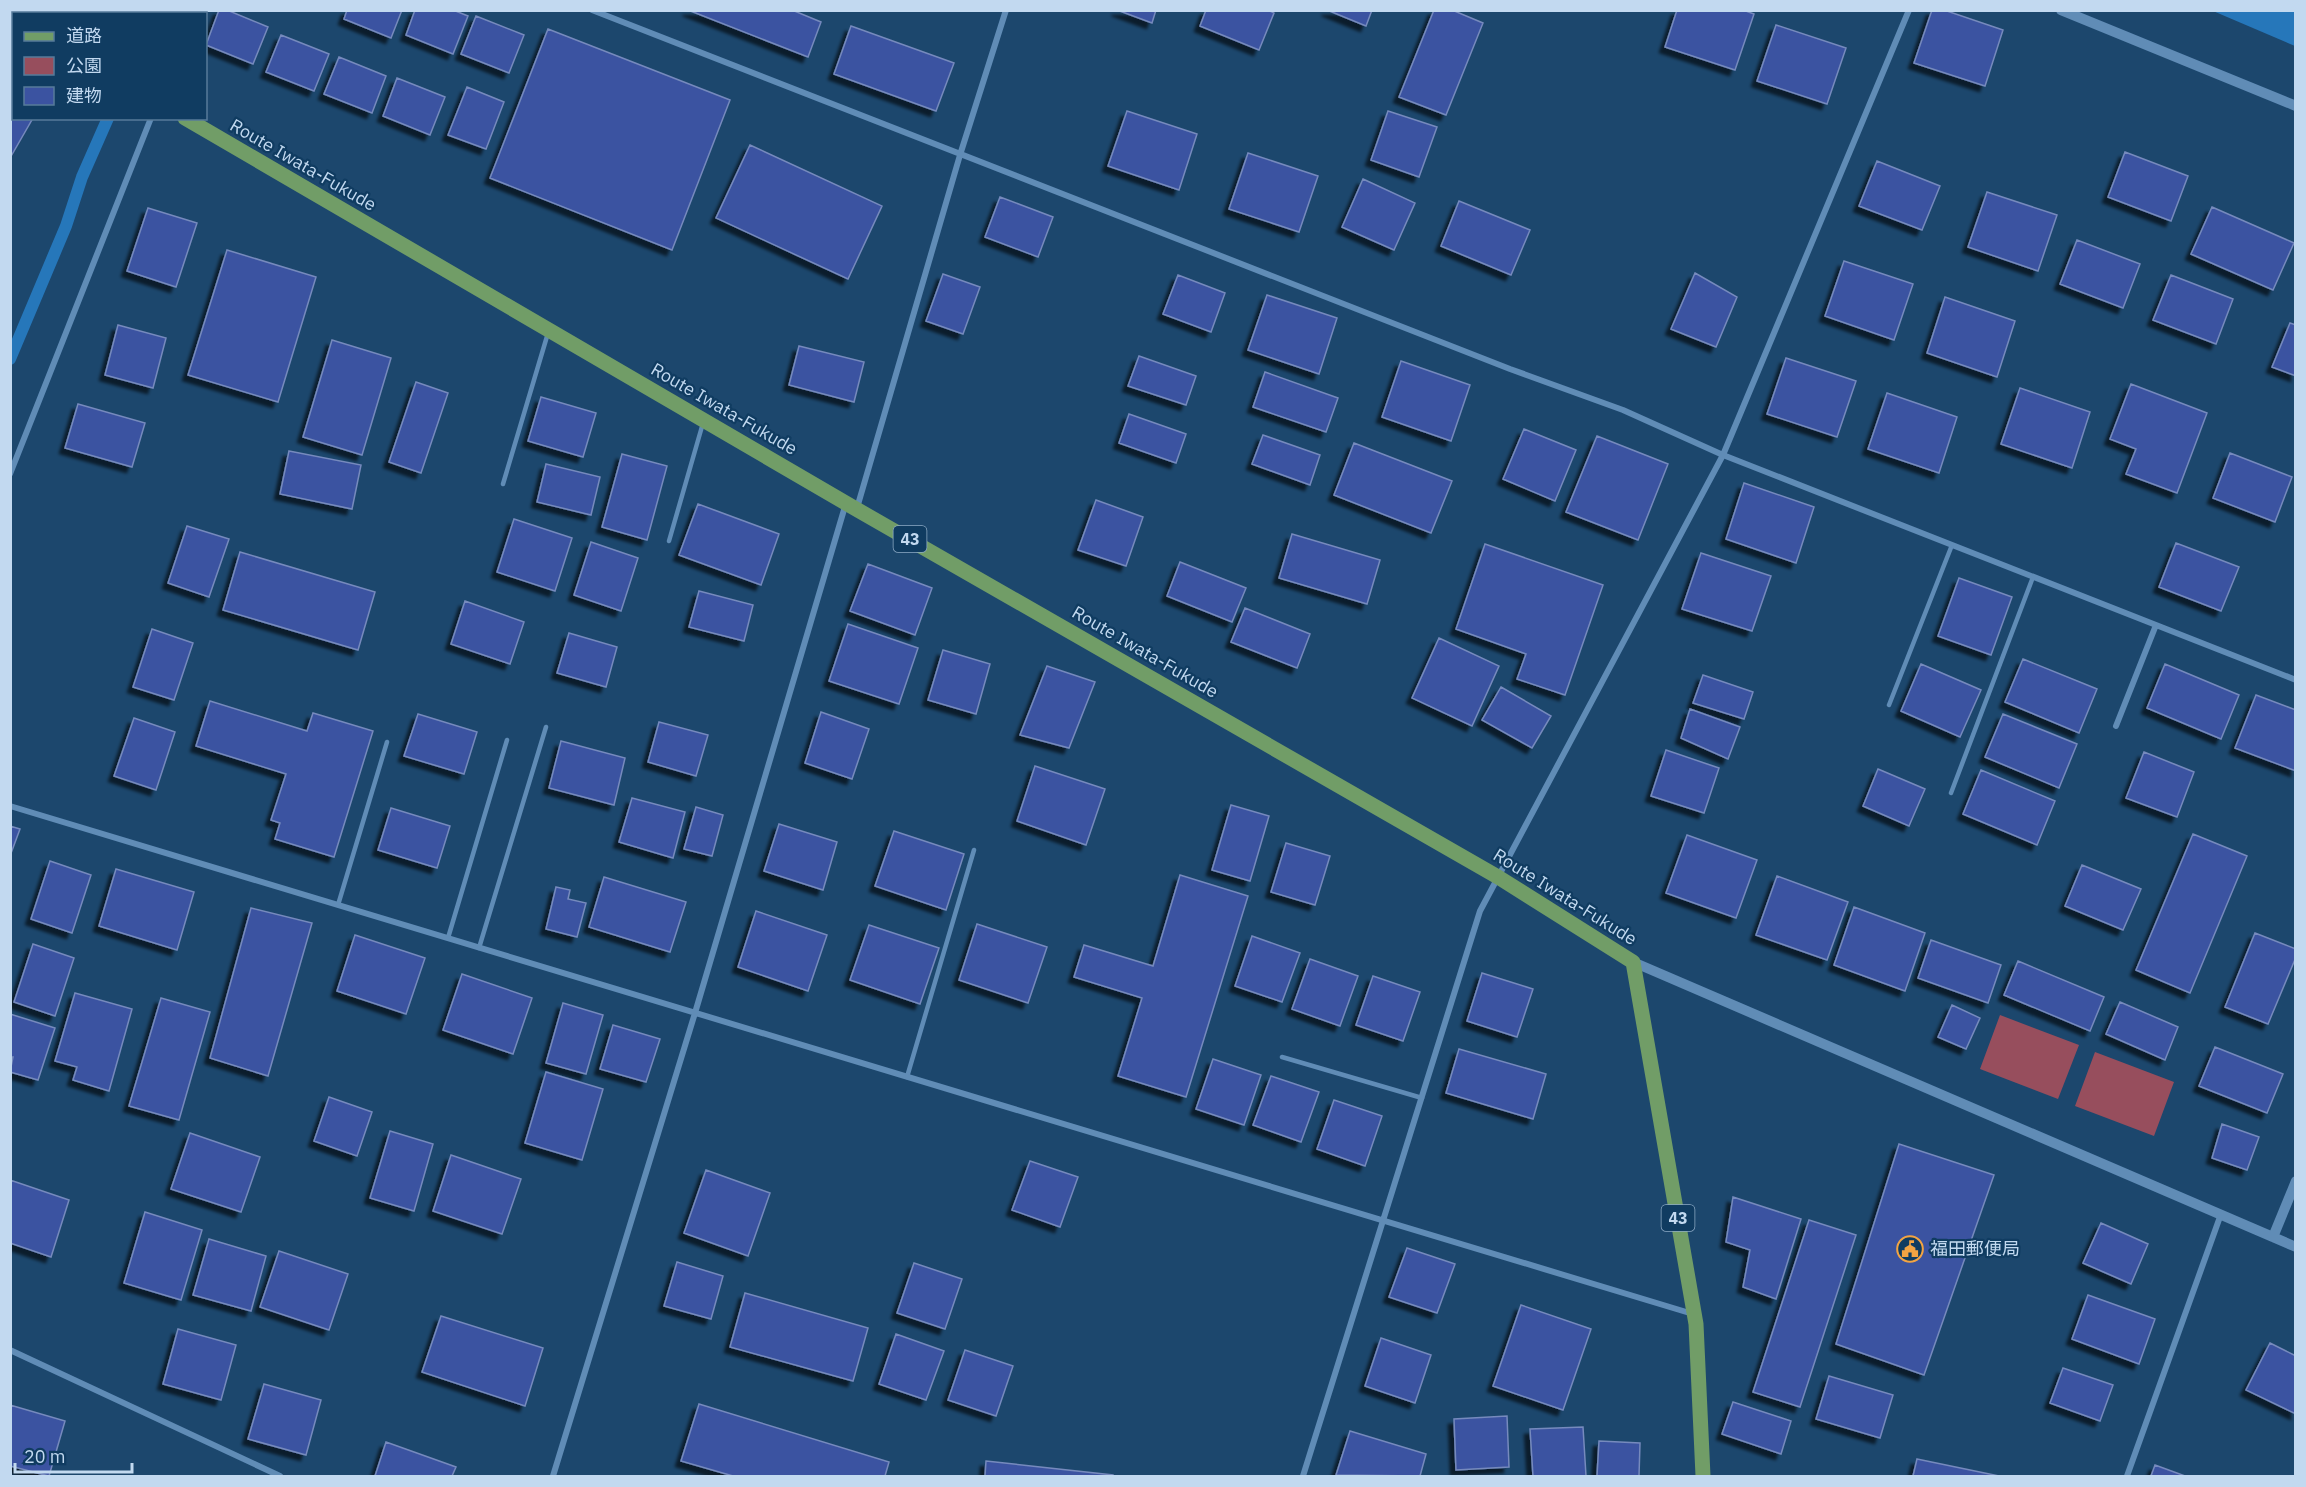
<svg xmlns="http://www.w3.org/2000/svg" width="2306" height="1487" viewBox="0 0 2306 1487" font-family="'IBM Plex Sans','Noto Sans JP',sans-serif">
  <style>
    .green { fill: #974e5d }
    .water { fill: #2677ba }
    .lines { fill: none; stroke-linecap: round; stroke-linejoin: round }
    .stream { stroke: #2677ba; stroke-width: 12 }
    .building { fill: #3b53a1; stroke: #768abd; stroke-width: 1.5; filter: url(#shadow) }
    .service { stroke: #608cb6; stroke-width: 4.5 }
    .minor { stroke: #608cb6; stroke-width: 6 }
    .tertiary { stroke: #608cb6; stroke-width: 10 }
    .primary { stroke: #719d67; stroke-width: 15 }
    .labels { text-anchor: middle; stroke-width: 4.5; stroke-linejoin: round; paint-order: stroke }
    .shield { fill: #103c61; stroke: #8daac5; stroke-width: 1.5 }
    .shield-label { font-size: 16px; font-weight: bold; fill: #c2d9f0 }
    .street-label { font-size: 18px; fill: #c2d9f0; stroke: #103c61 }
    .poi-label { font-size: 18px; fill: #c2d9f0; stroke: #103c61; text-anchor: start }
  </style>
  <defs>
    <filter id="shadow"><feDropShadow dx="-5.5" dy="5.5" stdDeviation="1.5" flood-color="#0009"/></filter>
  </defs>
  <rect width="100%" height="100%" fill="#1c476d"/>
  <!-- green -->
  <path class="green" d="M2000 1015 2079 1045 2058 1099 1980 1069Z
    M2095 1052 2174 1082 2154 1136 2075 1106Z"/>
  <!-- water -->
  <path class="water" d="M2213 11H2295V46Z"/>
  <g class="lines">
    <!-- stream -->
    <path class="stream" d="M154 14 156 10
      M10 359 66 226 82 177 108 118"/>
  </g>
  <!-- building -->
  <path class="building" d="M219 10H227L268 27 253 64 206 45Z
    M347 10H402L391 38 344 19Z
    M415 10H453L468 16 453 54 406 35Z
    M688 10H792L821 22 808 57Z
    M1117 10H1156L1152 23Z
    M1206 10H1268L1274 13 1259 50 1200 26Z
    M1327 10H1372L1366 26Z
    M1434 10H1452L1483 23 1446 115 1399 97Z
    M1677 10H1743L1754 14 1735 70 1665 47Z
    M1932 10H1944L2003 30 1985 86 1914 63Z
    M476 16 524 35 509 73 461 54Z
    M1776 25 1846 48 1827 104 1757 81Z
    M851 26 954 63 936 111 834 74Z
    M548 29 730 100 672 250 490 178Z
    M281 35 329 54 314 91 266 72Z
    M339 57 386 76 372 113 324 94Z
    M10 68 14 69V118H33L10 158Z
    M397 78 445 97 430 135 383 116Z
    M467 87 504 102 486 149 448 135Z
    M1127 111 1197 134 1179 190 1108 166Z
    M1388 111 1437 127 1419 177 1371 160Z
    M750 145 882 206 848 279 716 218Z
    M2125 152 2188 176 2171 221 2108 197Z
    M1248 153 1318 176 1299 232 1229 209Z
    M1877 161 1940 186 1922 230 1859 206Z
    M1363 179 1415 203 1394 250 1342 227Z
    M1987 192 2057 215 2038 271 1968 247Z
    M1000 197 1053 217 1038 257 985 237Z
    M1459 201 1530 230 1511 275 1441 246Z
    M2212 207 2294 243 2273 290 2191 254Z
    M148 208 197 223 176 287 127 271Z
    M2077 240 2140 264 2123 308 2060 284Z
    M227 250 316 277 278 402 188 375Z
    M1844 261 1913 284 1894 340 1825 316Z
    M1695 273 1737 297 1716 347 1671 329Z
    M943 274 980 287 963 334 926 321Z
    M1178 275 1225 293 1211 332 1163 314Z
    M2171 275 2233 299 2216 344 2153 320Z
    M1267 295 1337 318 1319 374 1248 350Z
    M1945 297 2015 321 1997 377 1927 353Z
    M2290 323 2296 325V376L2272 367Z
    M118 325 166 338 153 388 105 375Z
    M332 340 391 358 362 455 303 437Z
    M799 346 864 362 854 402 789 385Z
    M1139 356 1196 376 1186 405 1128 386Z
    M1786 358 1856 381 1837 437 1767 414Z
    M1401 361 1470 385 1451 441 1382 417Z
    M1265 372 1338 398 1326 432 1253 407Z
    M416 382 448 393 421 473 389 462Z
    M2131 384 2207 413 2177 493 2126 474 2136 449 2110 439Z
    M2020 388 2090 412 2072 468 2001 444Z
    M1887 393 1957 417 1939 473 1868 449Z
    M541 397 596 413 583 457 528 441Z
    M78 404 145 423 132 467 65 448Z
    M1129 414 1186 434 1176 463 1119 443Z
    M1524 429 1576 450 1555 501 1503 479Z
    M1263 435 1320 455 1310 485 1252 464Z
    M1597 436 1668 464 1638 540 1566 512Z
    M1354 443 1452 481 1431 533 1334 495Z
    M289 451 361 465 352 509 280 494Z
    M2230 453 2292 477 2275 522 2213 498Z
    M622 454 667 466 647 540 602 527Z
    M546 464 600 477 591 515 537 502Z
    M1744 483 1814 507 1796 563 1726 539Z
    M1096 500 1143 517 1126 566 1078 550Z
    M698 504 779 534 761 585 679 555Z
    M514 519 572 538 555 591 497 572Z
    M187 526 229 539 209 597 168 583Z
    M1292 534 1380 560 1367 604 1279 578Z
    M591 542 638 558 621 611 574 595Z
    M2176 543 2239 567 2221 611 2159 587Z
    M1485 544 1603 585 1565 695 1517 679 1526 654 1456 629Z
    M240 552 375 592 358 650 223 610Z
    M1701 553 1771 576 1752 631 1682 609Z
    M1180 562 1246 588 1232 622 1167 596Z
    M868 564 932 588 915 635 850 611Z
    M1959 578 2012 597 1991 655 1938 636Z
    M699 591 753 605 744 641 689 627Z
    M465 601 524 622 510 664 451 644Z
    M1245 608 1310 634 1297 668 1231 642Z
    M848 624 918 648 899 704 829 681Z
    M152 629 193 643 174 700 133 687Z
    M569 633 617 647 606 687 557 673Z
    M1439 638 1499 666 1472 726 1412 698Z
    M943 650 990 664 976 714 928 700Z
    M2023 659 2097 689 2079 733 2005 702Z
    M1921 664 1981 690 1960 737 1901 711Z
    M2165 664 2239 695 2221 739 2147 708Z
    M1047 666 1095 682 1069 748 1020 735Z
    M1703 675 1753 692 1744 719 1693 703Z
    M1501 687 1551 716 1532 748 1482 720Z
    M2256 695 2296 710V771L2235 748Z
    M210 701 307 731 313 713 373 731 334 857 275 839 280 823 271 820 286 774 196 746Z
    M1690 709 1740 727 1728 759 1681 738Z
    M821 712 869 729 852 779 805 763Z
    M418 714 477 732 464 774 404 756Z
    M2003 714 2077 744 2059 788 1985 757Z
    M134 718 175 732 156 790 114 776Z
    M659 722 708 735 696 776 648 762Z
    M561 741 625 758 614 805 549 788Z
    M1666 750 1719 768 1704 813 1651 796Z
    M2144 752 2194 772 2177 817 2126 798Z
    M1035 766 1105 789 1086 845 1017 821Z
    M1878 769 1925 789 1909 826 1863 806Z
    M1981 770 2055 801 2037 845 1963 814Z
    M632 798 685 812 673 858 619 842Z
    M1231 805 1269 816 1250 881 1212 870Z
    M696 807 723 815 712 856 684 849Z
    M391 808 450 826 437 868 378 850Z
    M779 824 837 842 823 890 764 871Z
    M10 826 20 829 10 856Z
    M894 831 964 854 946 910 875 886Z
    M2193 834 2247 856 2190 993 2136 970Z
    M1687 835 1757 860 1736 918 1666 893Z
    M1286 843 1330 856 1315 905 1271 892Z
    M50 861 91 875 72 933 31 919Z
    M2082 865 2141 889 2123 930 2065 906Z
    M116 869 194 892 177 950 99 926Z
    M1180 875 1248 896 1186 1097 1118 1076 1142 998 1074 977 1084 945 1153 966Z
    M1777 876 1848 902 1827 960 1756 935Z
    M604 877 686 902 670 952 589 927Z
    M556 887 570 890 568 899 586 903 577 937 546 929Z
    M1854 907 1925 933 1905 991 1834 965Z
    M251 908 312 923 268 1076 210 1058Z
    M756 911 827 935 808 991 738 967Z
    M977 924 1047 947 1028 1003 959 980Z
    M869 925 939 948 920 1004 850 980Z
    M2255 933 2296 949V957L2268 1024 2225 1007Z
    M355 935 425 958 406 1014 337 991Z
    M1252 936 1300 953 1282 1002 1235 986Z
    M1931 940 2001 965 1988 1003 1918 978Z
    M33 944 74 958 55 1016 14 1002Z
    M1310 959 1358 976 1340 1026 1292 1009Z
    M2018 961 2104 997 2090 1031 2004 995Z
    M1482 973 1533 989 1517 1037 1467 1021Z
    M462 974 532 998 513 1054 443 1030Z
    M1373 976 1420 992 1403 1041 1356 1025Z
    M75 993 132 1009 109 1091 73 1080 77 1067 55 1061Z
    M161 998 210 1012 179 1120 129 1106Z
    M2120 1002 2178 1027 2165 1060 2106 1034Z
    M563 1003 603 1015 586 1074 546 1063Z
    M1952 1005 1980 1018 1966 1049 1938 1037Z
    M10 1014 55 1028 38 1080 10 1072 13 1057H10Z
    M613 1025 660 1039 646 1082 600 1069Z
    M2215 1047 2283 1074 2267 1113 2199 1086Z
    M1459 1049 1546 1074 1533 1119 1446 1093Z
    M1213 1059 1261 1075 1244 1125 1196 1109Z
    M546 1072 603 1089 582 1160 525 1143Z
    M1271 1076 1319 1092 1301 1142 1253 1125Z
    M329 1097 372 1112 357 1156 314 1141Z
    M1334 1100 1382 1116 1365 1166 1317 1149Z
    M2222 1124 2259 1137 2247 1170 2212 1158Z
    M390 1131 433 1144 414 1211 370 1198Z
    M190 1133 260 1157 241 1212 171 1189Z
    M1899 1144 1994 1175 1924 1375 1836 1344Z
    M451 1155 521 1179 502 1234 433 1211Z
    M1030 1161 1078 1177 1060 1227 1012 1210Z
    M706 1170 770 1193 748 1256 684 1233Z
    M10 1180 69 1200 51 1257 10 1243Z
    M1733 1197 1801 1219 1776 1299 1743 1287 1750 1250 1726 1242Z
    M145 1212 202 1230 181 1300 124 1283Z
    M1809 1220 1856 1235 1800 1407 1753 1392Z
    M2101 1223 2148 1244 2131 1284 2083 1263Z
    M209 1239 266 1256 251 1311 193 1295Z
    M1407 1248 1455 1264 1437 1313 1389 1297Z
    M279 1251 348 1274 329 1330 260 1307Z
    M677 1262 723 1276 711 1319 664 1306Z
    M914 1263 962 1279 945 1329 897 1313Z
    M745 1293 868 1328 853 1381 730 1347Z
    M2088 1295 2155 1319 2139 1364 2072 1339Z
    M1521 1305 1591 1329 1563 1410 1493 1386Z
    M441 1316 543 1348 525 1406 422 1372Z
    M178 1329 236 1345 221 1400 163 1384Z
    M896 1334 944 1351 926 1400 879 1384Z
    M1381 1338 1431 1355 1415 1403 1365 1386Z
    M2270 1343 2296 1356V1414L2246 1390Z
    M965 1350 1013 1366 996 1416 948 1400Z
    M2063 1368 2113 1385 2100 1421 2050 1403Z
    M1829 1376 1893 1395 1880 1438 1816 1419Z
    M264 1384 321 1400 306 1455 248 1439Z
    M1733 1402 1791 1421 1781 1454 1722 1434Z
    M699 1404 889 1462 885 1476H733L681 1461Z
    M10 1405 65 1421 49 1476 10 1466Z
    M1507 1416 1509 1467 1456 1470 1454 1419Z
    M1583 1427 1586 1476H1533L1530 1429Z
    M1350 1431 1426 1454 1420 1476 1336 1475Z
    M1599 1441 1640 1443 1639 1476H1597Z
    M386 1442 456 1467 452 1476H375Z
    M1917 1459 1999 1476H1913Z
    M986 1461 1113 1475V1476H985Z
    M2155 1465 2185 1476H2151Z"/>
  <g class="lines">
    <!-- service -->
    <path class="service" d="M503 484 548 333
      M669 541 703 423
      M1889 705 1952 545
      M1951 793 2033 577
      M338 905 387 742
      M448 938 507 740
      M479 948 546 727
      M1282 1057 1422 1098
      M907 1077 974 850"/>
    <!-- minor -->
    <path class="minor" d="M592 10 1510 369 1623 410 1723 455 2296 680
      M194 14 195 10
      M10 474 151 118
      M857 508 960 155 1006 10
      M2116 726 2156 625
      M10 806 1693 1314
      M10 1350 280 1476
      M553 1476 695 1013 846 503
      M1303 1476 1480 911 1723 455 1909 10
      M2127 1476 2221 1214"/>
    <!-- tertiary -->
    <path class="tertiary" d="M2061 10 2296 106
      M1633 962 2296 1247
      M2273 1237 2296 1181"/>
    <!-- primary -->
    <path class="primary" d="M10 18 14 20
      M185 118 856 509 1498 877 1633 962 1696 1324 1703 1476"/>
  </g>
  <!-- icons -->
  <defs>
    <g id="civic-ring" transform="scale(1.35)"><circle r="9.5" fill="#103c61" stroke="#f3a443" stroke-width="1.5"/><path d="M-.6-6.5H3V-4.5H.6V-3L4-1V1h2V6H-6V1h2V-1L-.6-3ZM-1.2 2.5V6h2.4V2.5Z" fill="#f3a443"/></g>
  </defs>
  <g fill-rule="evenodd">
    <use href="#civic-ring" x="1910" y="1249"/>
  </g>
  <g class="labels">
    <!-- shield labels -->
    <g class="shield">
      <rect x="893.5" y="526" width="33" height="26" rx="4.5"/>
      <rect x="1661.5" y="1205" width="33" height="26" rx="4.5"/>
    </g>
    <g class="shield-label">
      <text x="910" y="545">43</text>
      <text x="1678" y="1224">43</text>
    </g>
    <!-- street labels -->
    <g class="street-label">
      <text transform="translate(303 165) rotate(30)" y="6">Route Iwata-Fukude</text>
      <text transform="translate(724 409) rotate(30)" y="6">Route Iwata-Fukude</text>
      <text transform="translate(1145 652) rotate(30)" y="6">Route Iwata-Fukude</text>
      <text transform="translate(1565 897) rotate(32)" y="6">Route Iwata-Fukude</text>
    </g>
    <!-- poi labels -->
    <g class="poi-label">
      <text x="1930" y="1255">福田郵便局</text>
    </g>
  </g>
  <!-- border -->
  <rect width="2306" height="1487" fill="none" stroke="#c2d9f0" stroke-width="24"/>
  <!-- legend -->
  <rect x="12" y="12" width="195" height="108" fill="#103c61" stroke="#577b9a" stroke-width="1.5"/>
  <rect x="24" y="32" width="30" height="9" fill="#719d67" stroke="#577b9a" stroke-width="1.5"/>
  <text x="66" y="42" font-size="18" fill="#c2d9f0">道路</text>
  <rect x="24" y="57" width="30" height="18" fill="#974e5d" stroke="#577b9a" stroke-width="1.5"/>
  <text x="66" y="72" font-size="18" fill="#c2d9f0">公園</text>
  <rect x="24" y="87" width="30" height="18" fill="#3b53a1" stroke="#577b9a" stroke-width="1.5"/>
  <text x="66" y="102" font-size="18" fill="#c2d9f0">建物</text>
  <!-- scale -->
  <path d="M15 1463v9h117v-9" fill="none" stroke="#c2d9f0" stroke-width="3"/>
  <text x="24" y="1463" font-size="18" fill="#c2d9f0" stroke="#103c61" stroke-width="4.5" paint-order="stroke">20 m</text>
</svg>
